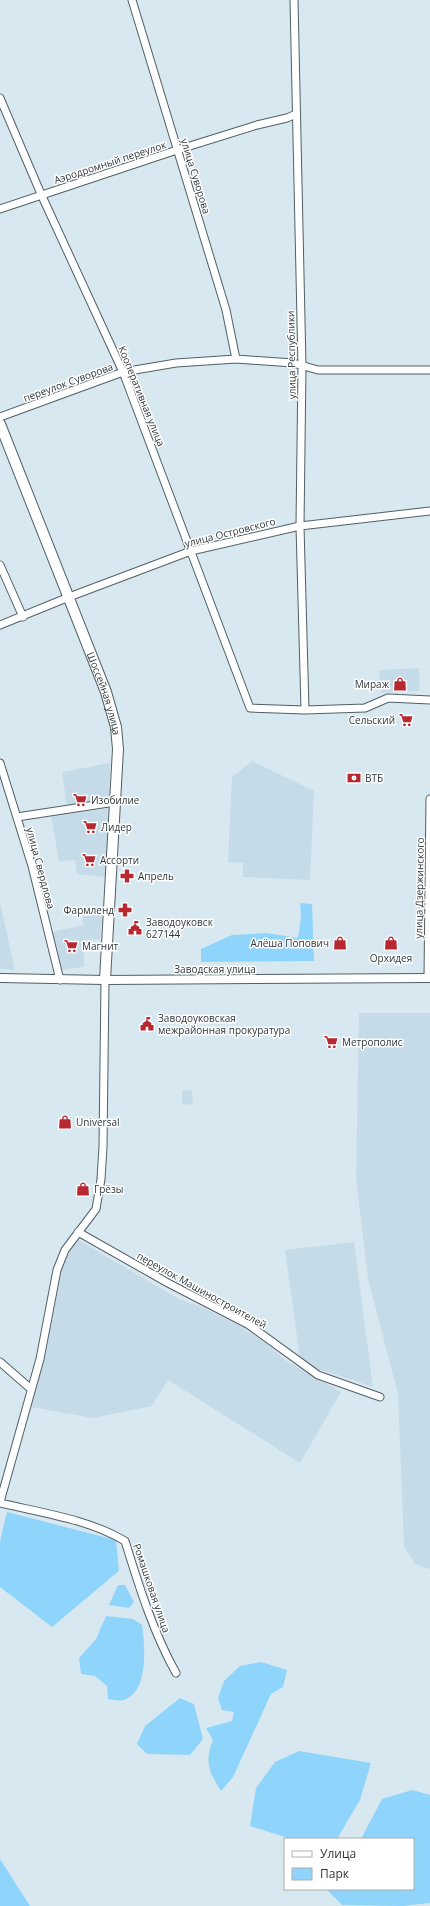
<svg xmlns="http://www.w3.org/2000/svg" width="430" height="1906" viewBox="0 0 430 1906" font-family="'Open Sans',sans-serif">
  <style>
    .built { fill: #c5dce8 }
    .green { fill: #8fd5fb }
    .lines { fill: none; stroke-linecap: round; stroke-linejoin: round }
    .minor-casing { stroke: #515f66; stroke-width: 9 }
    .tertiary-casing { stroke: #515f66; stroke-width: 10 }
    .secondary-casing { stroke: #515f66; stroke-width: 12 }
    .minor { stroke: #fff; stroke-width: 7 }
    .tertiary { stroke: #fff; stroke-width: 8 }
    .secondary { stroke: #fff; stroke-width: 10 }
    .labels { text-anchor: middle; stroke-width: 3; stroke-linejoin: round; paint-order: stroke }
    .street-label { font-size: 10px; fill: #303639; stroke: #fff }
    .poi-label { font-size: 10px; fill: #303639; stroke: #fff; text-anchor: start }
  </style>
  <rect width="100%" height="100%" fill="#d8e8f1"/>
  <!-- built -->
  <path class="built" d="M419 668 420 691 381 693 379 670Z
    M252 761 314 791 310 880 243 877V863L228 862 232 777Z
    M110 763 109 801 67 806 62 772Z
    M109 808 106 877 77 874 75 860 59 861 51 816Z
    M0 902 15 970 0 969Z
    M83 913 102 914 100 939 84 940V967L59 970 52 932 83 925Z
    M359 1013H430V1569L415 1564 404 1546 398 1394 368 1279 356 1178Z
    M192 1090 193 1104 182 1105V1091Z
    M77 1239 179 1299 202 1307 236 1324 267 1344 285 1360 341 1392 300 1463 168 1380 152 1406 93 1418 30 1407 55 1290 68 1250Z
    M354 1242 373 1387 310 1366 300 1358 285 1250Z"/>
  <!-- green -->
  <path class="green" d="M300 903 312 904 314 961 201 962V949L232 935 267 933 298 938 301 918Z
    M7 1512 116 1540 119 1571 52 1627 0 1587V1541Z
    M118 1585H125L134 1602 129 1608 109 1605Z
    M106 1616 133 1619 142 1625C145 1646 149 1691 124 1700 120 1701 113 1700 108 1699L107 1686 95 1676 81 1674 79 1658 96 1639Z
    M261 1662 287 1670 283 1687 271 1694 233 1777 221 1791C209 1772 204 1762 213 1740L206 1728 232 1721 234 1712 222 1710 218 1698 224 1681 240 1666Z
    M180 1698 194 1704 203 1739 190 1755 147 1754 137 1744 145 1726Z
    M299 1751 371 1763 360 1800 337 1839H287L285 1837 250 1826 256 1788 275 1762Z
    M412 1790 430 1795V1903L402 1906 342 1905 326 1889H413V1839H361L382 1799Z
    M0 1859 30 1906H0Z"/>
  <g class="lines">
    <!-- minor casing -->
    <g class="minor-casing">
      <path id="minor" d="M132 0 226 310 236 359
        M294 0 302 366 300 526 305 710
        M0 98 41 194 123 372 250 708 305 710 365 708 388 698 430 700
        M0 209 177 150 257 125 287 118 296 114
        M0 417 123 372 176 363 236 359 293 363 318 370H430
        M0 565 23 617
        M0 625 69 597 191 551 300 526 430 511
        M0 763 32 866 60 980
        M17 817 115 802
        M428 978 430 799
        M78 1232 168 1283 249 1325 318 1375 380 1397
        M0 1362 31 1389
        M0 1502 40 1359 57 1270 65 1250 96 1209 101 1179 103 1147 105 980
        M0 1503C42 1513 88 1519 125 1541 139 1586 153 1632 176 1673"/>
    </g>
    <!-- tertiary casing -->
    <g class="tertiary-casing">
      <path id="tertiary" d="M0 978 105 980 430 978"/>
    </g>
    <!-- secondary casing -->
    <g class="secondary-casing">
      <g id="secondary">
        <path id="s1" d="M0 424 106 692 116 727 118 749 105 980"/>
      </g>
    </g>
    <!-- minor -->
    <use href="#minor" class="minor"/>
    <!-- tertiary -->
    <use href="#tertiary" class="tertiary"/>
    <!-- secondary -->
    <use href="#secondary" class="secondary"/>
  </g>
  <!-- icons -->
  <defs>
    <g id="shop-bare" transform="scale(1.08)"><path d="M-5-2.5h2.3a2.7 3.5 0 0 1 5.4 0H5L5.5 6h-11ZM-1.5-2.5h3a1.5 2.3 0 0 0-3 0Z" fill="#b82831" stroke="#fff" stroke-width="2.5" paint-order="stroke"/></g>
    <g id="supermarket-bare" transform="scale(1.08)"><path d="M-6-5.5h2.5l.6 2H6L4.5 2H-2.5L-4.4-4H-6ZM-1.5 3.2a1.3 1.3 0 1 0 .1 0ZM3 3.2a1.3 1.3 0 1 0 .1 0Z" fill="#b82831" stroke="#fff" stroke-width="2.5" paint-order="stroke"/></g>
    <g id="bank-bare" transform="scale(1.08)"><path d="M-6-4H6V4H-6ZM0-2.3a2.3 2.3 0 1 0 0 4.6a2.3 2.3 0 1 0 0-4.6Z" fill="#b82831" stroke="#fff" stroke-width="2.5" paint-order="stroke"/></g>
    <g id="pharmacy-bare" transform="scale(1.08)"><path d="M-2-6h4v4h4v4h-4v4h-4v-4h-4v-4h4Z" fill="#b82831" stroke="#fff" stroke-width="2.5" paint-order="stroke"/></g>
    <g id="civic-bare" transform="scale(1.08)"><path d="M-.6-6.5H3V-4.5H.6V-3L4-1V1h2V6H-6V1h2V-1L-.6-3ZM-1.2 2.5V6h2.4V2.5Z" fill="#b82831" stroke="#fff" stroke-width="2.5" paint-order="stroke"/></g>
  </defs>
  <g fill-rule="evenodd">
    <use href="#shop-bare" x="400" y="684"/>
    <use href="#supermarket-bare" x="406" y="720"/>
    <use href="#bank-bare" x="354" y="778"/>
    <use href="#supermarket-bare" x="80" y="800"/>
    <use href="#supermarket-bare" x="90" y="827"/>
    <use href="#supermarket-bare" x="89" y="860"/>
    <use href="#pharmacy-bare" x="127" y="876"/>
    <use href="#pharmacy-bare" x="125" y="910"/>
    <use href="#civic-bare" x="135" y="928"/>
    <use href="#shop-bare" x="340" y="943"/>
    <use href="#shop-bare" x="391" y="943"/>
    <use href="#supermarket-bare" x="71" y="946"/>
    <use href="#civic-bare" x="147" y="1024"/>
    <use href="#supermarket-bare" x="331" y="1042"/>
    <use href="#shop-bare" x="65" y="1122"/>
    <use href="#shop-bare" x="83" y="1189"/>
  </g>
  <g class="labels">
    <!-- street labels -->
    <g class="street-label">
      <text transform="translate(110 162) rotate(-18)" y="4">Аэродромный переулок</text>
      <text transform="translate(196 176) rotate(73)" y="4">улица Суворова</text>
      <text transform="translate(291 355) rotate(-91)" y="4">улица Республики</text>
      <text transform="translate(68 382) rotate(-20)" y="4">переулок Суворова</text>
      <text transform="translate(142 396) rotate(68)" y="4">Кооперативная улица</text>
      <text transform="translate(230 532) rotate(-14)" y="4">улица Островского</text>
      <text dy="4" stroke="none"><textPath href="#s1" startOffset="289">Шоссейная улица</textPath></text>
      <text transform="translate(41 868) rotate(75)" y="4">улица Свердлова</text>
      <text transform="translate(419 888) rotate(-89)" y="4">улица Дзержинского</text>
      <text x="215" y="973">Заводская улица</text>
      <text transform="translate(202 1290) rotate(29)" y="4">переулок Машиностроителей</text>
      <text transform="translate(152 1588) rotate(71)" y="4">Ромашковая улица</text>
    </g>
    <!-- poi labels -->
    <g class="poi-label">
      <text x="389" y="688" text-anchor="end">Мираж</text>
      <text x="395" y="724" text-anchor="end">Сельский</text>
      <text x="365" y="782">ВТБ</text>
      <text x="91" y="804">Изобилие</text>
      <text x="101" y="831">Лидер</text>
      <text x="100" y="864">Ассорти</text>
      <text x="138" y="880">Апрель</text>
      <text x="114" y="914" text-anchor="end">Фармленд</text>
      <text x="146" y="926">Заводоуковск<tspan x="146" dy="12">627144</tspan></text>
      <text x="329" y="947" text-anchor="end">Алёша Попович</text>
      <text x="82" y="950">Магнит</text>
      <text x="391" y="962" text-anchor="middle">Орхидея</text>
      <text x="158" y="1022">Заводоуковская<tspan x="158" dy="12">межрайонная прокуратура</tspan></text>
      <text x="342" y="1046">Метрополис</text>
      <text x="76" y="1126">Universal</text>
      <text x="94" y="1193">Грёзы</text>
    </g>
  </g>
  <!-- legend -->
  <rect x="284" y="1838" width="130" height="52" fill="#ffffff" stroke="#acafb0"/>
  <rect x="292" y="1851" width="20" height="6" fill="#ffffff" stroke="#acafb0"/>
  <text x="320" y="1858" font-size="12" fill="#303639">Улица</text>
  <rect x="292" y="1868" width="20" height="12" fill="#8fd5fb" stroke="#acafb0"/>
  <text x="320" y="1878" font-size="12" fill="#303639">Парк</text>
</svg>
